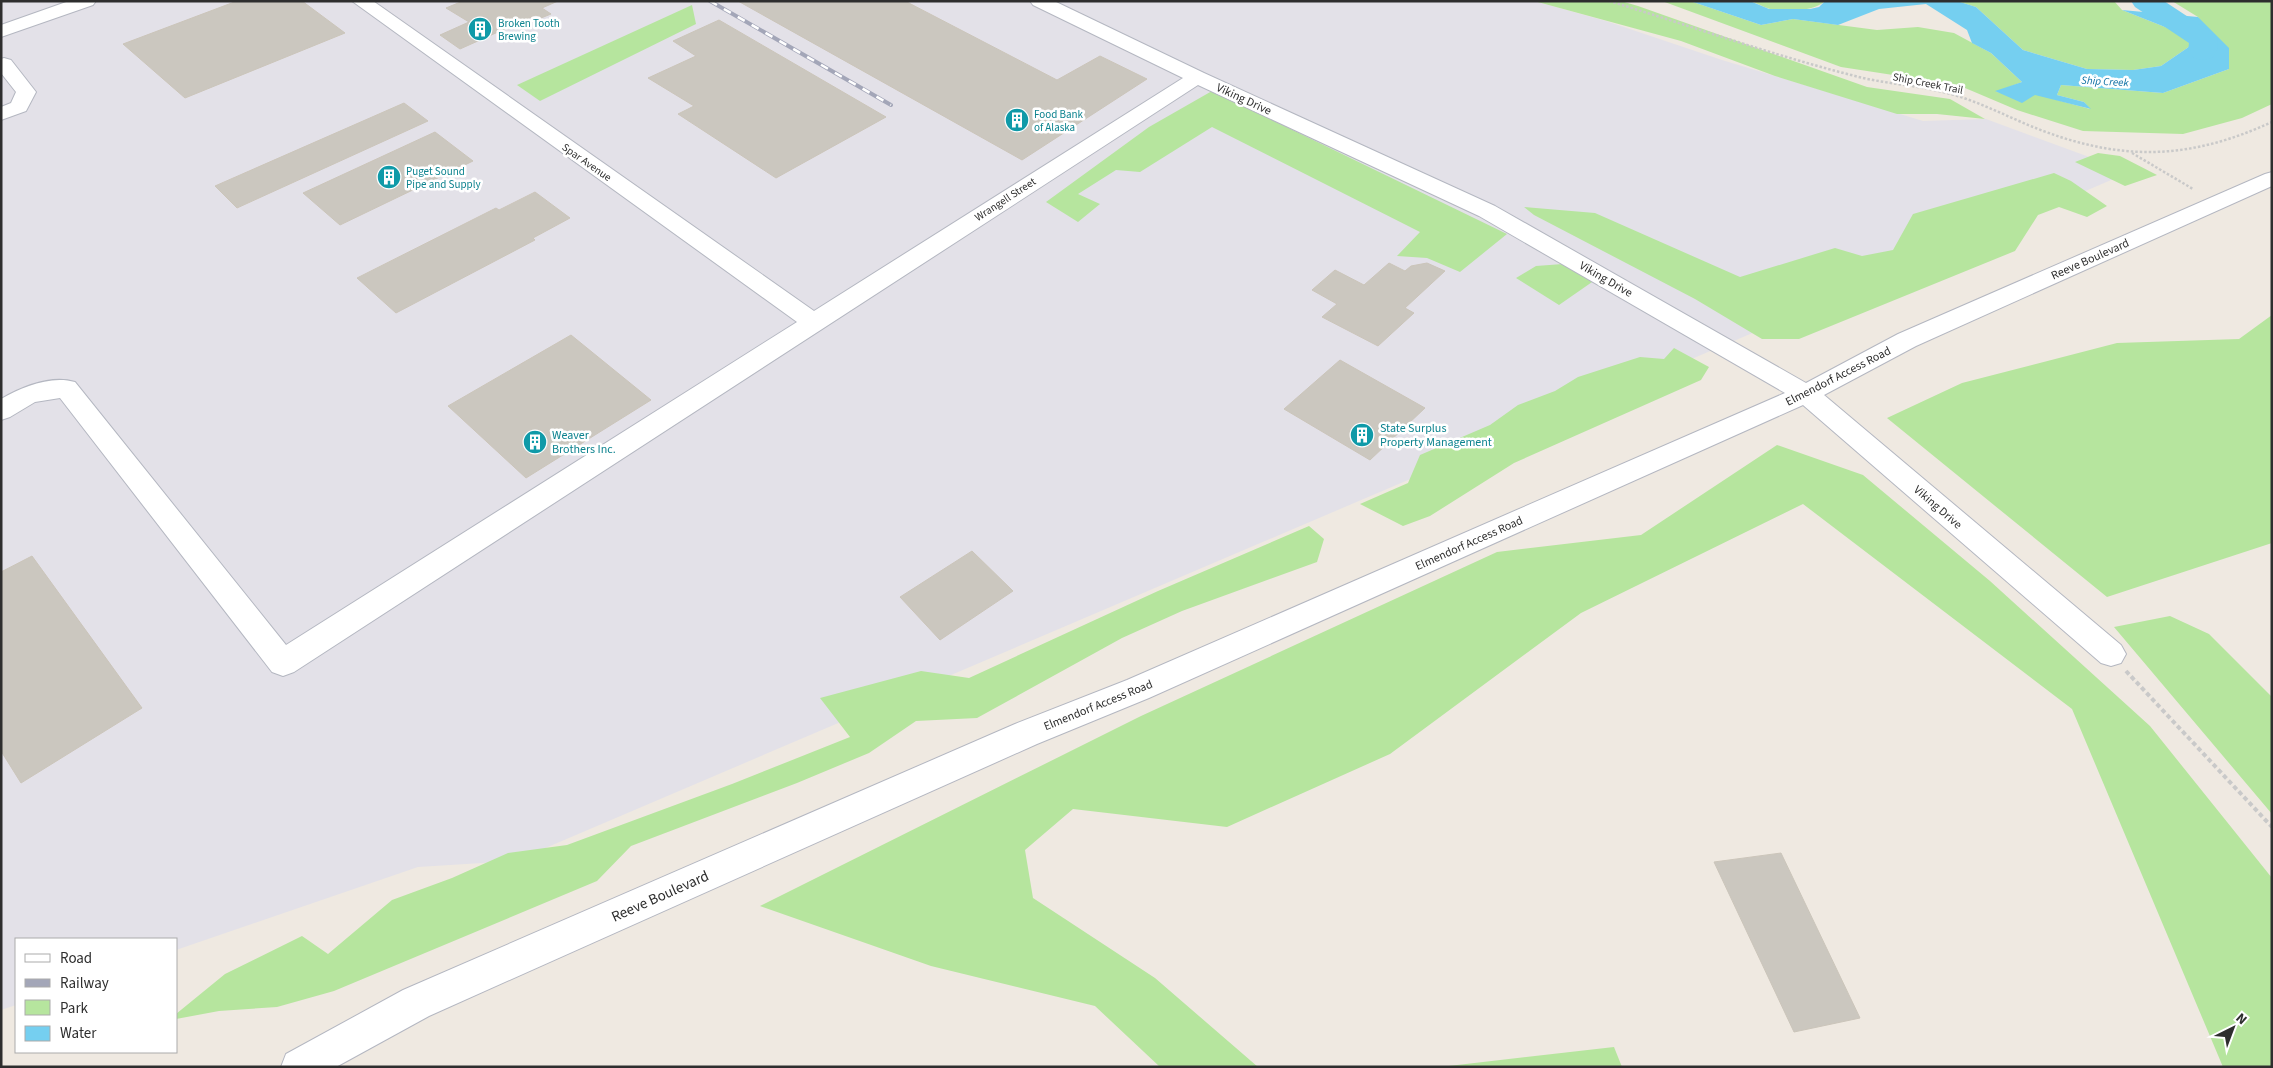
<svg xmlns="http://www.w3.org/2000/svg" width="2273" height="1068" font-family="'Source Sans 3',sans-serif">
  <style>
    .industrial { fill: #e3e1e8 }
    .green { fill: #b6e59e }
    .water { fill: #75cff0 }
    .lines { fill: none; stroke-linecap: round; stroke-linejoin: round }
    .river { fill: #75cff0; fill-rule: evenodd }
    .building { fill: #cbc7bf; stroke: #cbc5ba }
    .minor-casing { stroke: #b4b7c1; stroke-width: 2 }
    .path-far1 { stroke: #c9c9c9; stroke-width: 2.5; stroke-dasharray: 2.5 2; stroke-linecap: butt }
    .path { stroke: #c9c9c9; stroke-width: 4; stroke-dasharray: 4.5 3; stroke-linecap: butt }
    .minor { fill: #fff; fill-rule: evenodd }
    .rail-casing { stroke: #a3a6b8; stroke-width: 4 }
    .rail { stroke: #fff; stroke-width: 2.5; stroke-dasharray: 8; stroke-linecap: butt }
    .labels { text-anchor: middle; stroke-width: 5; stroke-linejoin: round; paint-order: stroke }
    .far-culture-label { font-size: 11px; fill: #0d838f; stroke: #fff; text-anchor: start }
    .far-water-label { font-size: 11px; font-style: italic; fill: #0d6fa3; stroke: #fff }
    .far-street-label { font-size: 11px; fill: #2e2e2e; stroke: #fff }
    .street-label { font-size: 12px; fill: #2e2e2e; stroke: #fff }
    .culture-label { font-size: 12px; fill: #0d838f; stroke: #fff; text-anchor: start }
    .near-street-label { font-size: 15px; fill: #2e2e2e; stroke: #fff }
  </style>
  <rect width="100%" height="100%" fill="#efe9e1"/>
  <path class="industrial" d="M1 1H1534L1606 21 1722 60 1923 121 1986 119 2130 172 515 861 418 867 176 950V939H16V1005L1 1010Z"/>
  <path class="green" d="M1534 1H1621L1638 6 1867 87 1950 99 1985 119 1937 114H1897L1775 76 1681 41Z
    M1662 1H1690L1761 25 1793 19 1877 30 1918 27 1954 33 1991 53 2022 82 1996 92 2035 94 2090 109 2084 102 2057 95 2061 85 2163 93 2229 69 2198 17 2172 1H2272V104L2242 118 2183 134 2083 131 2017 110 1958 85 1841 67Z
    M1750 1H1825C1814 12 1784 12 1770 9 1763 7 1757 3 1750 1Z
    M1957 1H2114L2122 10 2170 29 2193 44 2161 66 2133 70 2087 69 2023 50 1976 7Z
    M692 5 696 24 540 101 517 85Z
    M1212 91 1507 234 1460 272 1427 258 1397 256 1420 232 1212 127 1140 172 1116 170 1078 194 1100 204 1078 222 1046 202 1149 127Z
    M2098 153 2120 156 2157 175 2125 186 2075 162Z
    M2054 173 2071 181 2107 206 2087 217 2059 207 2038 215 2015 251 1799 339H1762L1695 299 1534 215 1524 207 1595 213 1740 277 1835 248 1862 256 1893 250 1913 214Z
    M1563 264 1595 280 1559 305 1516 278 1536 266Z
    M2272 315V543L2107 597 1887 418 1962 383 2117 343 2239 339Z
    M1674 348 1709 367 1701 380 1514 463 1430 516 1403 526 1360 504 1408 483 1420 455 1490 425 1518 405 1555 391 1578 377 1640 357 1664 359Z
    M1777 445 1863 475 1990 581 2150 726 2272 878V1067H2223L2072 709 1803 504 1581 613 1390 754 1227 827 1073 809 1025 850 1033 898 1155 978 1258 1067H1160L1095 1006 931 966 760 906 1141 716 1497 552 1641 535Z
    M1309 526 1324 539 1317 562 1182 611 1122 638 977 718 916 721 869 753 797 783 631 846 597 881 334 991 277 1007 219 1011 176 1019V1014L225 974 302 936 328 954 392 900 452 878 508 853 567 845 732 784 850 737 820 698 921 671 969 678 1158 591Z
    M2170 616 2209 634 2272 697V814L2114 627Z
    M1614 1047 1622 1067H1440Z"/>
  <path class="water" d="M1690 1H1750L1769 9H1810L1819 7 1825 1H1957L1976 7 2023 50 2087 69 2133 70 2161 66 2193 44 2170 29 2122 10 2198 17 2229 48V69L2163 93 2061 85 2057 95 2084 102 2091 109 2035 95 2022 103 1995 91 2022 82 1991 53 1972 43 1967 30 1926 4 1879 9 1838 25 1793 19 1761 25Z"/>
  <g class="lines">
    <path class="river" d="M2131 1H2164L2214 34C2220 42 2219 49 2213 57L2203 60 2193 57 2188 51 2189 43 2135 7Z"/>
  </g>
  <path class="building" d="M237 1H302L345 33 185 98 123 44Z
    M463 1H558L542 8 551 14 541 18 536 15 460 49 440 35 469 22 446 8Z
    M738 1H905L1057 80 1100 56 1147 79 1022 160Z
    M719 20 886 117 776 178 678 114 694 106 648 78 696 56 673 41Z
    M404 103 428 121 237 208 215 186Z
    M435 132 473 161 340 225 303 193Z
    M535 192 570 218 533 238 535 240 396 313 357 278 496 208 499 210Z
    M1389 263 1405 271 1411 266 1427 263 1445 271 1405 308 1414 313 1378 346 1322 317 1337 304 1312 290 1335 270 1364 285Z
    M571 335 651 400 526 478 448 406Z
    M1340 360 1425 408 1370 460 1284 409Z
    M972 551 1013 591 940 640 900 597Z
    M32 556 142 708 21 783 1 751V572Z
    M1781 853 1860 1018 1794 1032 1714 862Z"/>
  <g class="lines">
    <g class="minor-casing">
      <path id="minor" d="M69 1H96L93 5 1 37V25Z
        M352 1H373L814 311 1183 78 1033 5 1030 1H1054L1204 73 1495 206 1806 383 1898 334 2265 174 2272 172V186L1916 346 1824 395 2121 645 2126 654 2121 663 2111 666 2101 663 1803 405 1149 698 1037 744 429 1016 336 1067H281L286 1054 403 990 1015 724 1127 680 1785 393 1479 216 1198 85 294 672 283 676 272 672 60 398 35 402 10 417 1 420V399C22 387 51 375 75 382L286 645 797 322Z
        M4 58 11 60 36 92 26 111 1 120V107L11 103 16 92 1 73V59Z"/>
    </g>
    <path class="path-far1" d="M1609 1C1691 26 1772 55 1855 76 1885 84 1917 85 1947 93 1982 102 2013 120 2046 132 2128 162 2193 158 2272 122
      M2132 153 2193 189"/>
    <path class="path" d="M2126 671 2272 827"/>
    <use href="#minor" class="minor"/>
    <g class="rail-casing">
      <path id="rail" d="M710 1 891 105"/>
    </g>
    <use href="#rail" class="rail"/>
  </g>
  <defs>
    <g id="building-disc" transform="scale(1.25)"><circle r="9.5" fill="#0f9aa8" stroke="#fff"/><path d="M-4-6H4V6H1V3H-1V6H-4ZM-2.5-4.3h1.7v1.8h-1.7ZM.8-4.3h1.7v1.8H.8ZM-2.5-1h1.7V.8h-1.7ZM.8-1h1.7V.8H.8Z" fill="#fff"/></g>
  </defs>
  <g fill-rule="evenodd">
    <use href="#building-disc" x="480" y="29"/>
    <use href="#building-disc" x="1017" y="120"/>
    <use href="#building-disc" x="389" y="177"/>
    <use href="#building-disc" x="1362" y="435"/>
    <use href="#building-disc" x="535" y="442"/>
  </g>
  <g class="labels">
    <g class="far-culture-label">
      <text x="498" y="27">Broken Tooth<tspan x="498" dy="13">Brewing</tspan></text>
      <text x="1034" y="118">Food Bank<tspan x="1034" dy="13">of Alaska</tspan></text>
      <text x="406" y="175">Puget Sound<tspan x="406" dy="13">Pipe and Supply</tspan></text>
    </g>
    <g class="far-water-label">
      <text transform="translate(2105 81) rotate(3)" y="4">Ship Creek</text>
    </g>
    <g class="far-street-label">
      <text transform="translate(1928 83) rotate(11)" y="4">Ship Creek Trail</text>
      <text transform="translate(587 162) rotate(35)" y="4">Spar Avenue</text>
      <text transform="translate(1005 199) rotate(-33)" y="4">Wrangell Street</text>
    </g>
    <g class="street-label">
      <text transform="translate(1244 99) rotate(25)" y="4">Viking Drive</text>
      <text transform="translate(2090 259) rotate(-24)" y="4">Reeve Boulevard</text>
      <text transform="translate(1606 279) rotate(30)" y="4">Viking Drive</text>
      <text transform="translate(1838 376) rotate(-27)" y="4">Elmendorf Access Road</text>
      <text transform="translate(1938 507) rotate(41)" y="4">Viking Drive</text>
      <text transform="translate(1469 543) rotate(-24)" y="4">Elmendorf Access Road</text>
      <text transform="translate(1098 705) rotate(-22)" y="4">Elmendorf Access Road</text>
    </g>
    <g class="culture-label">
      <text x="1380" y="432">State Surplus<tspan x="1380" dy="14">Property Management</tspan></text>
      <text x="552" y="439">Weaver<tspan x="552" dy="14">Brothers Inc.</tspan></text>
    </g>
    <g class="near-street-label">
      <text transform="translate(660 896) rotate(-24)" y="5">Reeve Boulevard</text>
    </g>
  </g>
  <rect width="2273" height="1068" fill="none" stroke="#2e2e2e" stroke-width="5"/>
  <rect x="15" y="938" width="162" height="115" fill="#ffffff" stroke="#ababab"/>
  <rect x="25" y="954" width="25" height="8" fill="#ffffff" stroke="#ababab"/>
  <text x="60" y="963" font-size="15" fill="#2e2e2e">Road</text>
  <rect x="25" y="979" width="25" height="8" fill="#a3a6b8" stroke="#ababab"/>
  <text x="60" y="988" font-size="15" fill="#2e2e2e">Railway</text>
  <rect x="25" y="1000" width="25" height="15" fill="#b6e59e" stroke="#ababab"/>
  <text x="60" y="1013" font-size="15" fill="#2e2e2e">Park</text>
  <rect x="25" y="1026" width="25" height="15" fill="#75cff0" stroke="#ababab"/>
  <text x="60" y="1038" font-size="15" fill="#2e2e2e">Water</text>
  <g transform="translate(2233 1028) rotate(42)" stroke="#ffffff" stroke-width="4" paint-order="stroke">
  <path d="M0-4L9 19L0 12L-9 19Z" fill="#2e2e2e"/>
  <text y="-8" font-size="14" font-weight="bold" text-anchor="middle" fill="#2e2e2e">N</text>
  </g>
</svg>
